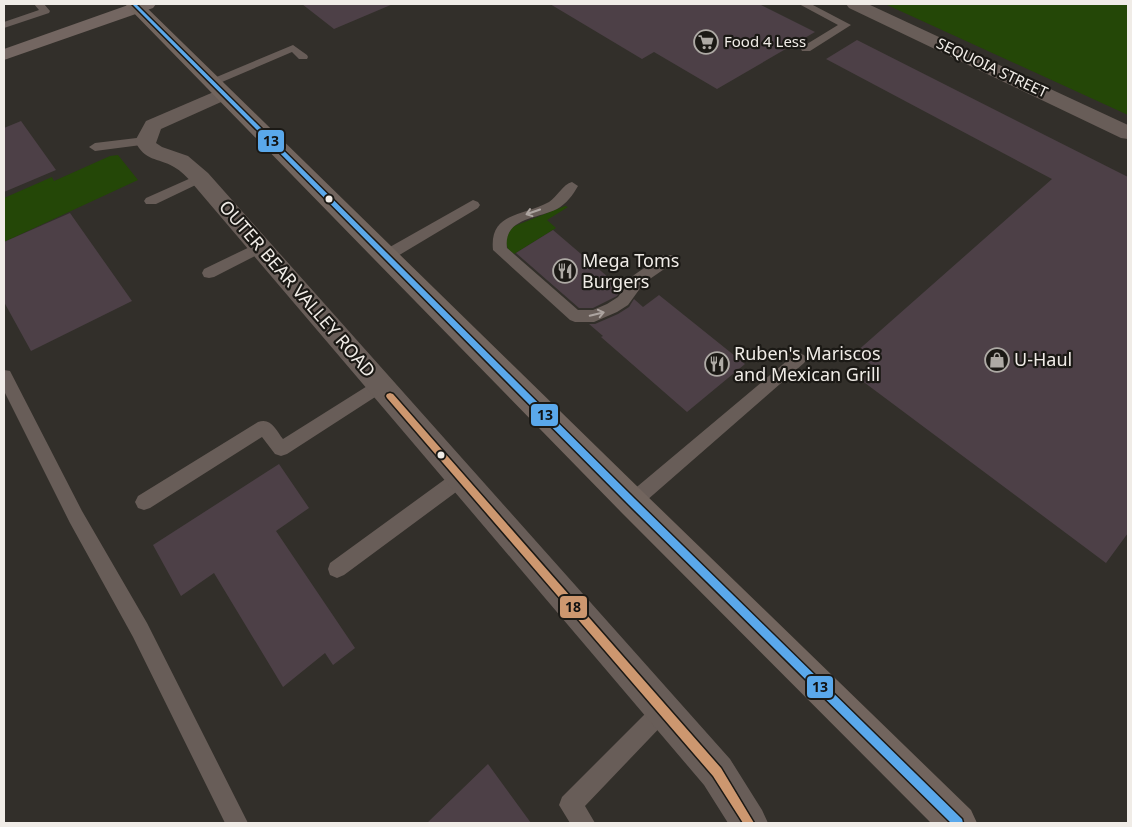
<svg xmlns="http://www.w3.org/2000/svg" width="1132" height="827" font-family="'Noto Sans',sans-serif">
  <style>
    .green { fill: #244707 }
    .building { fill: #4d4047 }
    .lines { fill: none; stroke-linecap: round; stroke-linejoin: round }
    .lane { fill: #685d58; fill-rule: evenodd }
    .street { fill: #685d58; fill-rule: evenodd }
    .secondary { fill: #736661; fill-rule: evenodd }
    .primary { fill: #72655e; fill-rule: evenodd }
    .bus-1-casing { stroke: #1b1915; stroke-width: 3 }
    .bus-2-casing { stroke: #1b1915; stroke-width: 3 }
    .bus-1 { fill: #5aa8eb; fill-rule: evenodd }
    .bus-2 { fill: #cd976f; fill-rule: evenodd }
    .oneway { stroke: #aca4a0 }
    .bus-dot { fill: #f0ece7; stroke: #1b1915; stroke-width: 2 }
    .labels { text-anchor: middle; stroke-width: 4.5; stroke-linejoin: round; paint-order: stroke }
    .far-poi-label { font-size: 15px; fill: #f0ece7; stroke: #1b1915; text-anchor: start }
    .far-street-label { font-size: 15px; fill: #f0ece7; stroke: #1b1915 }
    .poi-label { font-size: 18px; fill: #f0ece7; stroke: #1b1915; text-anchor: start }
    .street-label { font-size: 18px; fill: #f0ece7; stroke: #1b1915 }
    .line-badge { stroke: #1b1915; stroke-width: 2 }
    .pale-badge-label { font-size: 14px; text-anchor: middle; font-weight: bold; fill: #111 }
  </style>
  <rect width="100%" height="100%" fill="#322f2a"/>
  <path class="green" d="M885 4H1128V115Z
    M118 155 138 180 4 242V198L52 177 54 181 110 156Z
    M565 206 568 207 547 220 556 228 514 254 508 249 505 240 512 227Z"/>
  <path class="building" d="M302 4H393L334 29Z
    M550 4H759L815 32 717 89 654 52 642 59Z
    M857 40 1128 177V533L1106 563 861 380 875 367 855 353 1052 179 826 59Z
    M21 121 56 170 4 192V128Z
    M70 213 132 301 31 351 4 302V242Z
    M553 230 622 289 617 296 593 308H579L516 253Z
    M659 295 745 364 687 412 601 337 603 336 589 324H595L618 314 629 307 634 299 643 307Z
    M279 464 309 508 276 531 355 648 333 665 325 653 283 687 214 573 181 596 153 545Z
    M488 764 531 823H427Z"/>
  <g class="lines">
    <path class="lane" d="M34 4H44L50 11 49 13 4 28V22L39 10Z
      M799 4H811L851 25 810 51H802L801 49 802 47 838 25Z
      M293 45 307 55 308 57 307 59H299L292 52 215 85 211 86 205 83 207 81Z
      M145 137 149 138 151 141 149 144 95 151 89 147 95 143Z
      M200 174 204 175 206 178 204 181 156 204H146L144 201 146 198Z
      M572 182 578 186C573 195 566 204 557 209 537 219 503 218 507 248L578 310H593L607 304 618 297 634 275 663 255H673L675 259 673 263 644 283 628 305 617 312 594 322H575L570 320 493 250C489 212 524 216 549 202 557 197 563 184 572 182Z
      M473 200 478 202 480 205 478 208 391 260H381L379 256 381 252Z
      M260 242 265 243 267 247 265 251 214 277 209 278 204 277 202 273 204 269Z
      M799 353 804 355 807 359 804 363 638 508 632 510 626 508 623 502 626 496 794 355Z
      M4 370 10 371 82 511 147 623 248 823H225L133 637 70 523 4 391Z
      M380 378 386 380 388 385 386 390 287 454 281 456 275 454 262 437 150 508 144 510 138 508 135 502 138 496 258 422C271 417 276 430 283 439Z
      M461 470 467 472 470 478 467 484 344 575 337 578 330 575 328 569 330 563 455 472Z
      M663 700 670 703 673 710 670 717 585 806 595 823H570L559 805 562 797 656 703Z"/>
    <path class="street" d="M846 4H868L1128 125V139L1121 138 849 8Z
      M223 88 230 90 233 94 230 98 161 129 156 143 162 147 188 156 208 173 730 759 762 810 768 823H728L704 785 192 183C187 177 181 171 174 167 157 157 145 162 135 141L146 121Z"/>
    <path class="secondary" d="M131 4H156L153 8 4 60V49Z"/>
    <path class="primary" d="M125 4H143L643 492 971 810 977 823H931L621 512Z"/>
    <g class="bus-1-casing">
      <path id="bus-1" d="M132 4H136L635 499 962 819 963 823H951L629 505Z"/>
    </g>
    <g class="bus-2-casing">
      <path id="bus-2" d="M390 393 393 394 721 768 754 823H743L713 776 387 398 386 396 387 394Z"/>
    </g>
    <use href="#bus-1" class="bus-1"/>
    <use href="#bus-2" class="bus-2"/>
  </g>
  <defs><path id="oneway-shaft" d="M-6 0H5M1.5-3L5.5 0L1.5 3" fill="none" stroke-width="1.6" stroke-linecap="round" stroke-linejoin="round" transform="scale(1.25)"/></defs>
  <g class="oneway">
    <use href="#oneway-shaft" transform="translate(533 212) rotate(161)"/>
    <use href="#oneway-shaft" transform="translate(597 314) rotate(-14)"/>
  </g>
  <defs>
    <g id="supermarket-ring" transform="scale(1.25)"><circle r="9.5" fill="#1b1915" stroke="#aeaaa5" stroke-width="1.5"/><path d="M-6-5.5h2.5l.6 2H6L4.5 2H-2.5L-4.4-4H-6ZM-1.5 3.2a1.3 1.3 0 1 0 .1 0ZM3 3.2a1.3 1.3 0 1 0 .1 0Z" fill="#aeaaa5"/></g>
    <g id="restaurant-ring" transform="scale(1.25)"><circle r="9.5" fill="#1b1915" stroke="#aeaaa5" stroke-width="1.5"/><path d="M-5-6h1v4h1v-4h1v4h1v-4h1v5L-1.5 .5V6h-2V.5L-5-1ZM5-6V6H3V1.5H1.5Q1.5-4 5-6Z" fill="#aeaaa5"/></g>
    <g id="shop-ring" transform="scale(1.25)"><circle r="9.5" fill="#1b1915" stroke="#aeaaa5" stroke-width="1.5"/><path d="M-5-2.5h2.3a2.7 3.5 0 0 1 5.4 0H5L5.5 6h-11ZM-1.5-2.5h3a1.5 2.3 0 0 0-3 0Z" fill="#aeaaa5"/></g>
  </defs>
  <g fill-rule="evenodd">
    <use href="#supermarket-ring" x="706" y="42"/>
    <use href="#restaurant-ring" x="565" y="271"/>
    <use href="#shop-ring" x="997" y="360"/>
    <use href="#restaurant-ring" x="717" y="364"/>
  </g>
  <g class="bus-dot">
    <circle cx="329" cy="199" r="4.5"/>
    <circle cx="441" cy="455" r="4.5"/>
  </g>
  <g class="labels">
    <g class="far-poi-label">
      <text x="724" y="47">Food 4 Less</text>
    </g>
    <g class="far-street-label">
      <text transform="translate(992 68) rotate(25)" y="5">SEQUOIA STREET</text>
    </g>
    <g class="poi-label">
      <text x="582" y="267">Mega Toms<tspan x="582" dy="21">Burgers</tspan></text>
      <text x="734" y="360">Ruben's Mariscos<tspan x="734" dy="21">and Mexican Grill</tspan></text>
      <text x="1014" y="366">U-Haul</text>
    </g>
    <g class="street-label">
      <text transform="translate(297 289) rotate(49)" y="6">OUTER BEAR VALLEY ROAD</text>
    </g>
  </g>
  <g class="line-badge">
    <rect x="257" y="129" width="28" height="24" rx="5" fill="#5aa8eb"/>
    <rect x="530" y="403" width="29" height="24" rx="5" fill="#5aa8eb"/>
    <rect x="559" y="595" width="29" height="24" rx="5" fill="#cd976f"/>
    <rect x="806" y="675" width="28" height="24" rx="5" fill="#5aa8eb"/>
  </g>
  <g class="pale-badge-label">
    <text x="271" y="146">13</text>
    <text x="545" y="420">13</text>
    <text x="573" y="612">18</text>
    <text x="820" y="692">13</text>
  </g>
  <rect width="1132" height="827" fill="none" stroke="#f0ece7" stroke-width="10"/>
</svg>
